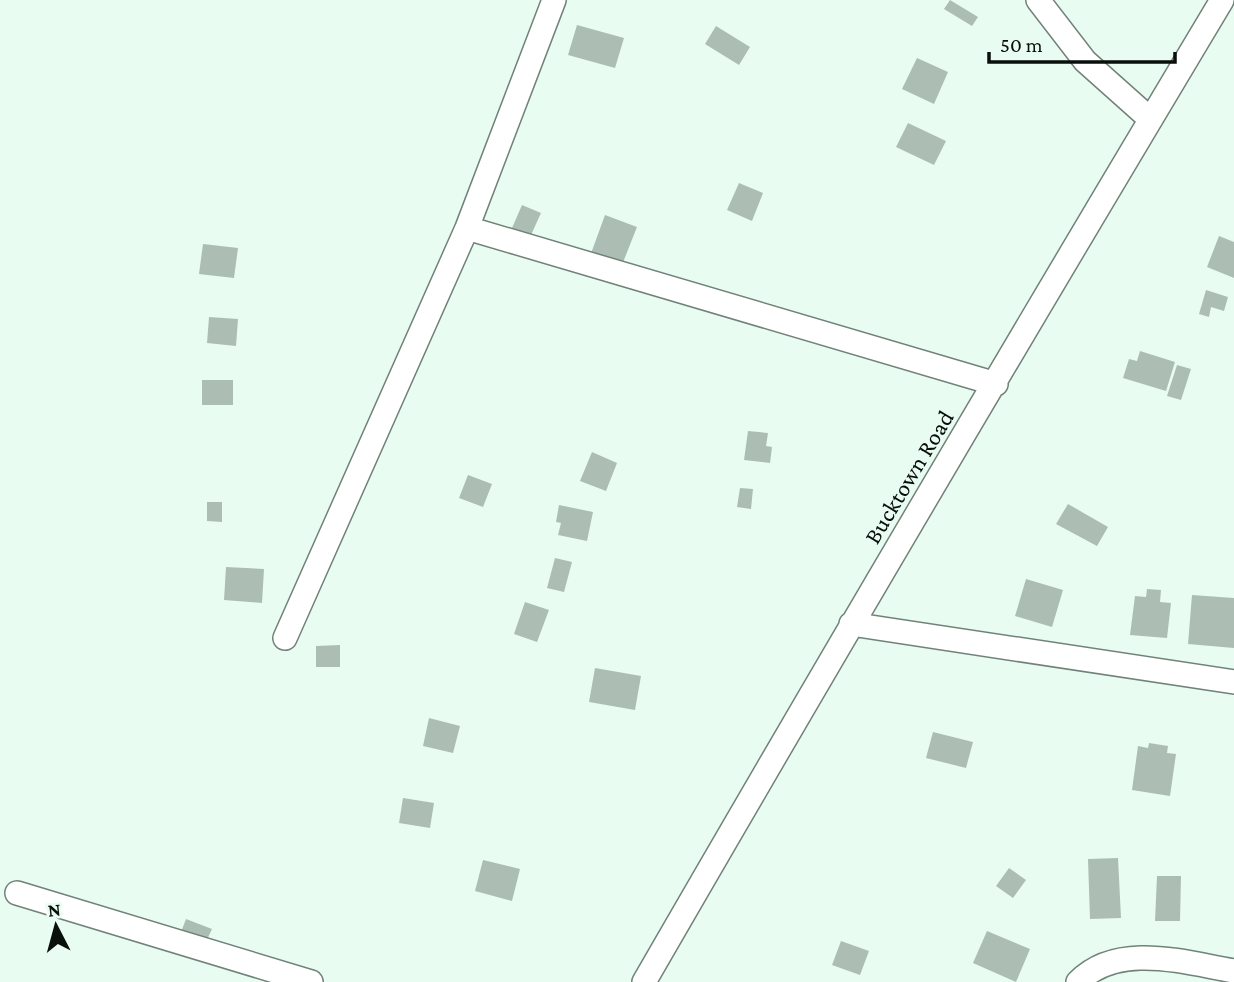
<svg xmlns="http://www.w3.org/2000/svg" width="1234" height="982" font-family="'Crimson Pro',serif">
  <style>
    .building { fill: #acbeb4 }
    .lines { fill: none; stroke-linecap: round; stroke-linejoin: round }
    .street-casing { stroke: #718279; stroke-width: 26 }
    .street { stroke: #fff; stroke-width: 23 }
    .labels { text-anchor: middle; stroke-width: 5; stroke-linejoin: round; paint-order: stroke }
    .street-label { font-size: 24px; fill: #090f0b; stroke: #e9fcf2 }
  </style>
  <rect width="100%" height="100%" fill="#e9fcf2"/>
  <path class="building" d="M950 0 978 17 972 26 944 9Z
    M577 25 624 38 615 68 568 55Z
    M716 26 750 47 739 65 705 44Z
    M917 58 948 72 934 104 902 89Z
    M908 123 946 141 934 165 896 147Z
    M739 183 763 193 752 221 727 210Z
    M522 205 541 213 531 235 512 228Z
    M605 215 637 227 620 270 589 259Z
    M1219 236 1234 242V278L1207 267Z
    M203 244 238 248 234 278 199 274Z
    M1206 290 1228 297 1224 311 1211 307 1209 317 1199 314Z
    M209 317 238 319 236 346 207 343Z
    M1140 351 1175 362 1166 391 1123 378 1129 359 1137 361Z
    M1177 365 1191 369 1181 400 1167 396Z
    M202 380H233V405H202Z
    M748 431 768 433 766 446 772 447 770 463 744 460Z
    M592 452 617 463 606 491 580 481Z
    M468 475 492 484 483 507 459 498Z
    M740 488 753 489 751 509 737 507Z
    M207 502H222V522L207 521Z
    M1068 504 1108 527 1097 546 1056 524Z
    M559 505 593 512 587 541 558 535 561 523 556 522Z
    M555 558 572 562 564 592 547 588Z
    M226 567 264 569 262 603 224 600Z
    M1026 579 1063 590 1052 627 1015 616Z
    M1147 589 1161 590 1160 602 1171 603 1167 638 1130 635 1135 596 1146 597Z
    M1192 595 1234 598V648L1188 644Z
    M525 602 549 610 537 642 514 634Z
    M340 645V667H316V646Z
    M595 668 641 676 635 710 589 702Z
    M429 718 460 726 453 753 423 746Z
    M933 732 973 742 966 768 926 758Z
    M1149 743 1168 746 1167 753 1176 754 1170 796 1132 790 1138 746 1148 748Z
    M403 798 434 803 430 828 399 823Z
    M1118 858 1121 918 1090 919 1088 859Z
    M483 860 520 869 512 901 475 891Z
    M1009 868 1026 880 1013 898 996 886Z
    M1157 876H1181L1180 921H1155Z
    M186 919 212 929 206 942 181 932Z
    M987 931 1030 949 1016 982 973 963Z
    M841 941 869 951 860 975 832 965Z"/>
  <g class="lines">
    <g class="street-casing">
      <path id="street" d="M1038 0 1085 61 1150 119
        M467 228 554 0
        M851 624 1234 682
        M285 638 467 228 996 384
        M17 893 311 982
        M644 982C834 653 1027 326 1222 0
        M1078 982C1118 941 1186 963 1234 971"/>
    </g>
    <use href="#street" class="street"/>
  </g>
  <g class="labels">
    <g class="street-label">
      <text transform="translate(909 477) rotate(-59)" y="8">Bucktown Road</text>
    </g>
  </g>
  <g transform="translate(56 926) rotate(354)" stroke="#e9fcf2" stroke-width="5" paint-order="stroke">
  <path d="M0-5L12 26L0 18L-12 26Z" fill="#090f0b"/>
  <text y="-10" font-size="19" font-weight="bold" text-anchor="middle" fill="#090f0b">N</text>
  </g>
  <path d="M989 52v10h186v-10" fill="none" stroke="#090f0b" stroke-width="3.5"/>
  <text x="1000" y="52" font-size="21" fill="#090f0b" stroke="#e9fcf2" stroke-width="5" paint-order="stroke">50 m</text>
</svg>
